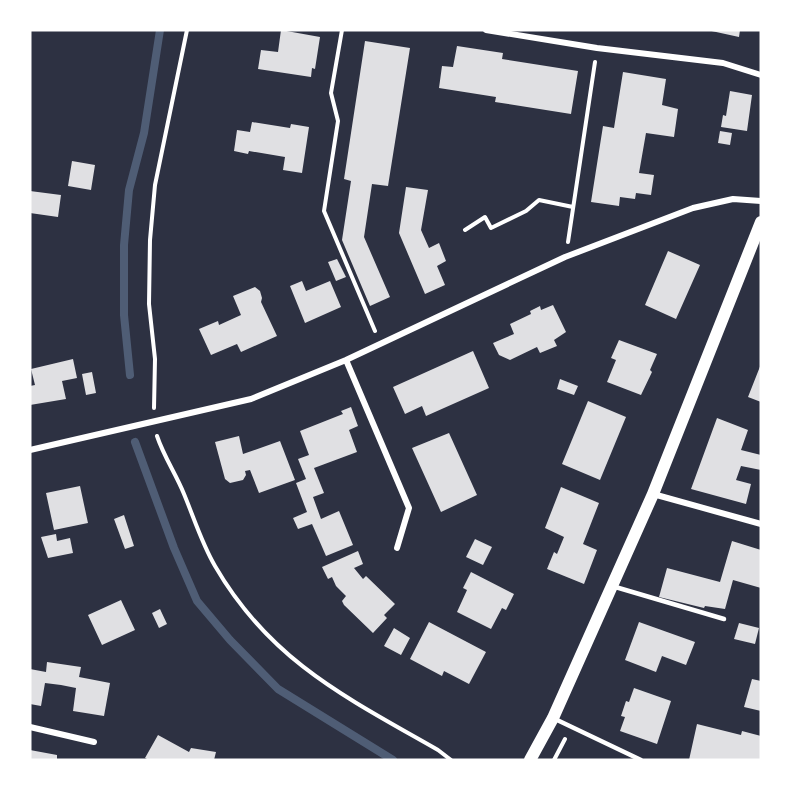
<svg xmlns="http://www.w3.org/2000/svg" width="791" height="790" font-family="Jost,sans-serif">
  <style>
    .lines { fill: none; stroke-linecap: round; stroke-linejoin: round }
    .stream { stroke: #4f5d75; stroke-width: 8 }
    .building { fill: #e0e0e3 }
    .path { stroke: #fff; stroke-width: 4 }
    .service { stroke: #fff; stroke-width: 4.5 }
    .minor { stroke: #fff; stroke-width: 6 }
    .secondary { stroke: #fff; stroke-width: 12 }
  </style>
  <rect width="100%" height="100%" fill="#2d3142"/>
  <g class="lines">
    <path class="stream" d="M130 375 124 315V245L129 190 144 133 160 30
      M135 442 174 548 197 601 230 640 278 689 393 760"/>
  </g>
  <path class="building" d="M281 30 320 37 315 69 312 68 311 77 258 69 261 50 278 52Z
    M707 30H740L739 37Z
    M365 41 410 48 388 186 372 184 364 237 390 297 370 306 342 240 351 181 344 179Z
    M457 46 503 53 502 59 578 71 571 114 495 102 496 97 439 88 442 66 453 67Z
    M623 72 666 79 662 105 678 109 674 137 646 133 639 173 654 175 651 195 636 193 635 199 620 197 619 206 591 202 603 126 614 128Z
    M730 91 752 95 747 131 721 127 723 115 726 116Z
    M252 122 290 128 291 124 309 127 302 173 283 170 285 157 249 151 248 154 234 151 237 130 250 132Z
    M720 131 732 133 730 145 718 143Z
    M72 161 95 165 91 190 68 186Z
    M406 187 428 190 421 230 429 248 439 243 446 261 437 266 445 285 425 294 399 233Z
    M30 191 61 195 58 217 30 213Z
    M668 251 700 265 676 319 645 305Z
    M337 259 346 277 336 281 328 262Z
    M302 281 306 291 330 281 341 307 305 323 290 286Z
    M255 287 260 291 262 298 261 302 277 336 241 352 237 344 211 355 199 329 218 321 219 325 241 315 233 296Z
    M553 305 566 332 554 340 557 346 540 353 537 347 510 360 499 355 493 343 514 334 510 324 531 314 530 311 540 306 541 310Z
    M619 340 657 354 650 370 652 372 641 395 607 382 616 360 611 358Z
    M473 351 489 388 426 416 422 406 405 414 393 387Z
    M73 359 77 378 62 381 66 399 30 405V386L35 385 31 369Z
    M761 364V402L748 397Z
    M92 372 96 393 86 395 82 374Z
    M560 379 578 386 574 395 557 389Z
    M588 401 626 417 600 480 562 464Z
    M351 407 358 426 349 430 357 452 314 468 324 493 313 497 321 519 339 511 353 545 326 556 312 524 298 529 293 518 307 512 296 483 306 479 298 459 309 455 300 431 343 414 341 411Z
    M717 418 748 430 741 450 761 455V470L741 466 736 480 751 484 746 504 691 489Z
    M449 433 477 495 441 512 412 448Z
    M239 436 243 454 280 441 295 480 259 493 250 470 245 471 246 475 243 480 230 483 225 479 215 442Z
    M80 486 88 523 54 530 46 493Z
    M561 487 599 503 583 544 597 550 584 584 547 569 554 552 557 554 564 537 545 528Z
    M124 515 134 546 125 549 114 519Z
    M56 534 57 541 70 538 73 553 48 558 41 537Z
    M475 539 492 547 483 565 466 557Z
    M732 541 761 550V588L733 580 725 609 705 606 704 608 659 597 667 568 720 582Z
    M358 551 363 564 354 568 363 579 366 576 395 604 384 615 387 618 373 633 344 605 342 601 346 596 336 586 332 577 328 579 322 567Z
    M471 572 514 594 506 610 502 608 491 629 457 612 467 590 463 588Z
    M121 600 135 630 102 645 88 615Z
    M160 609 167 624 159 628 152 613Z
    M429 622 486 652 469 684 444 671 442 676 410 659Z
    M639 622 695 642 686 665 662 656 656 672 625 660Z
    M739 623 759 628 755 644 734 639Z
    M394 628 410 638 401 655 384 646Z
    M47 662 81 667 79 677 110 683 104 716 73 711 76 688 61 685 45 683 41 706 30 704V669L46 672Z
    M752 679 761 681V711L744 707Z
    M634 688 671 701 657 744 620 731 625 717 621 716 626 701 629 702Z
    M697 724 741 735 742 731 761 736V760H689Z
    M158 735 189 752 191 748 216 752 214 760H149L145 758Z
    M30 750 57 755V760H30Z"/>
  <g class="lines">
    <path class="path" d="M342 30 331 93 338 121 324 211 375 331
      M465 230 485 217 491 228 526 211 539 200 573 207
      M568 242 595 62
      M154 408 155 359 149 304 150 240 155 185 187 30
      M157 436C164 457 176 474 184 494 194 518 202 544 215 566 270 661 347 698 438 750L451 760
      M554 760 565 739"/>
    <path class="service" d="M612 586 724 619
      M555 719 641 760"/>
    <path class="minor" d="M486 30 597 48 723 63 761 75
      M346 360 409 508 397 548
      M30 450 251 399 346 360 565 257 693 208 733 199 761 201
      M653 494 761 524
      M30 727 94 742"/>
    <path class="secondary" d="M530 760 553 718 653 494 761 222"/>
  </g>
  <rect width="791" height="790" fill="none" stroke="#ffffff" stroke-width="63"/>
</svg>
